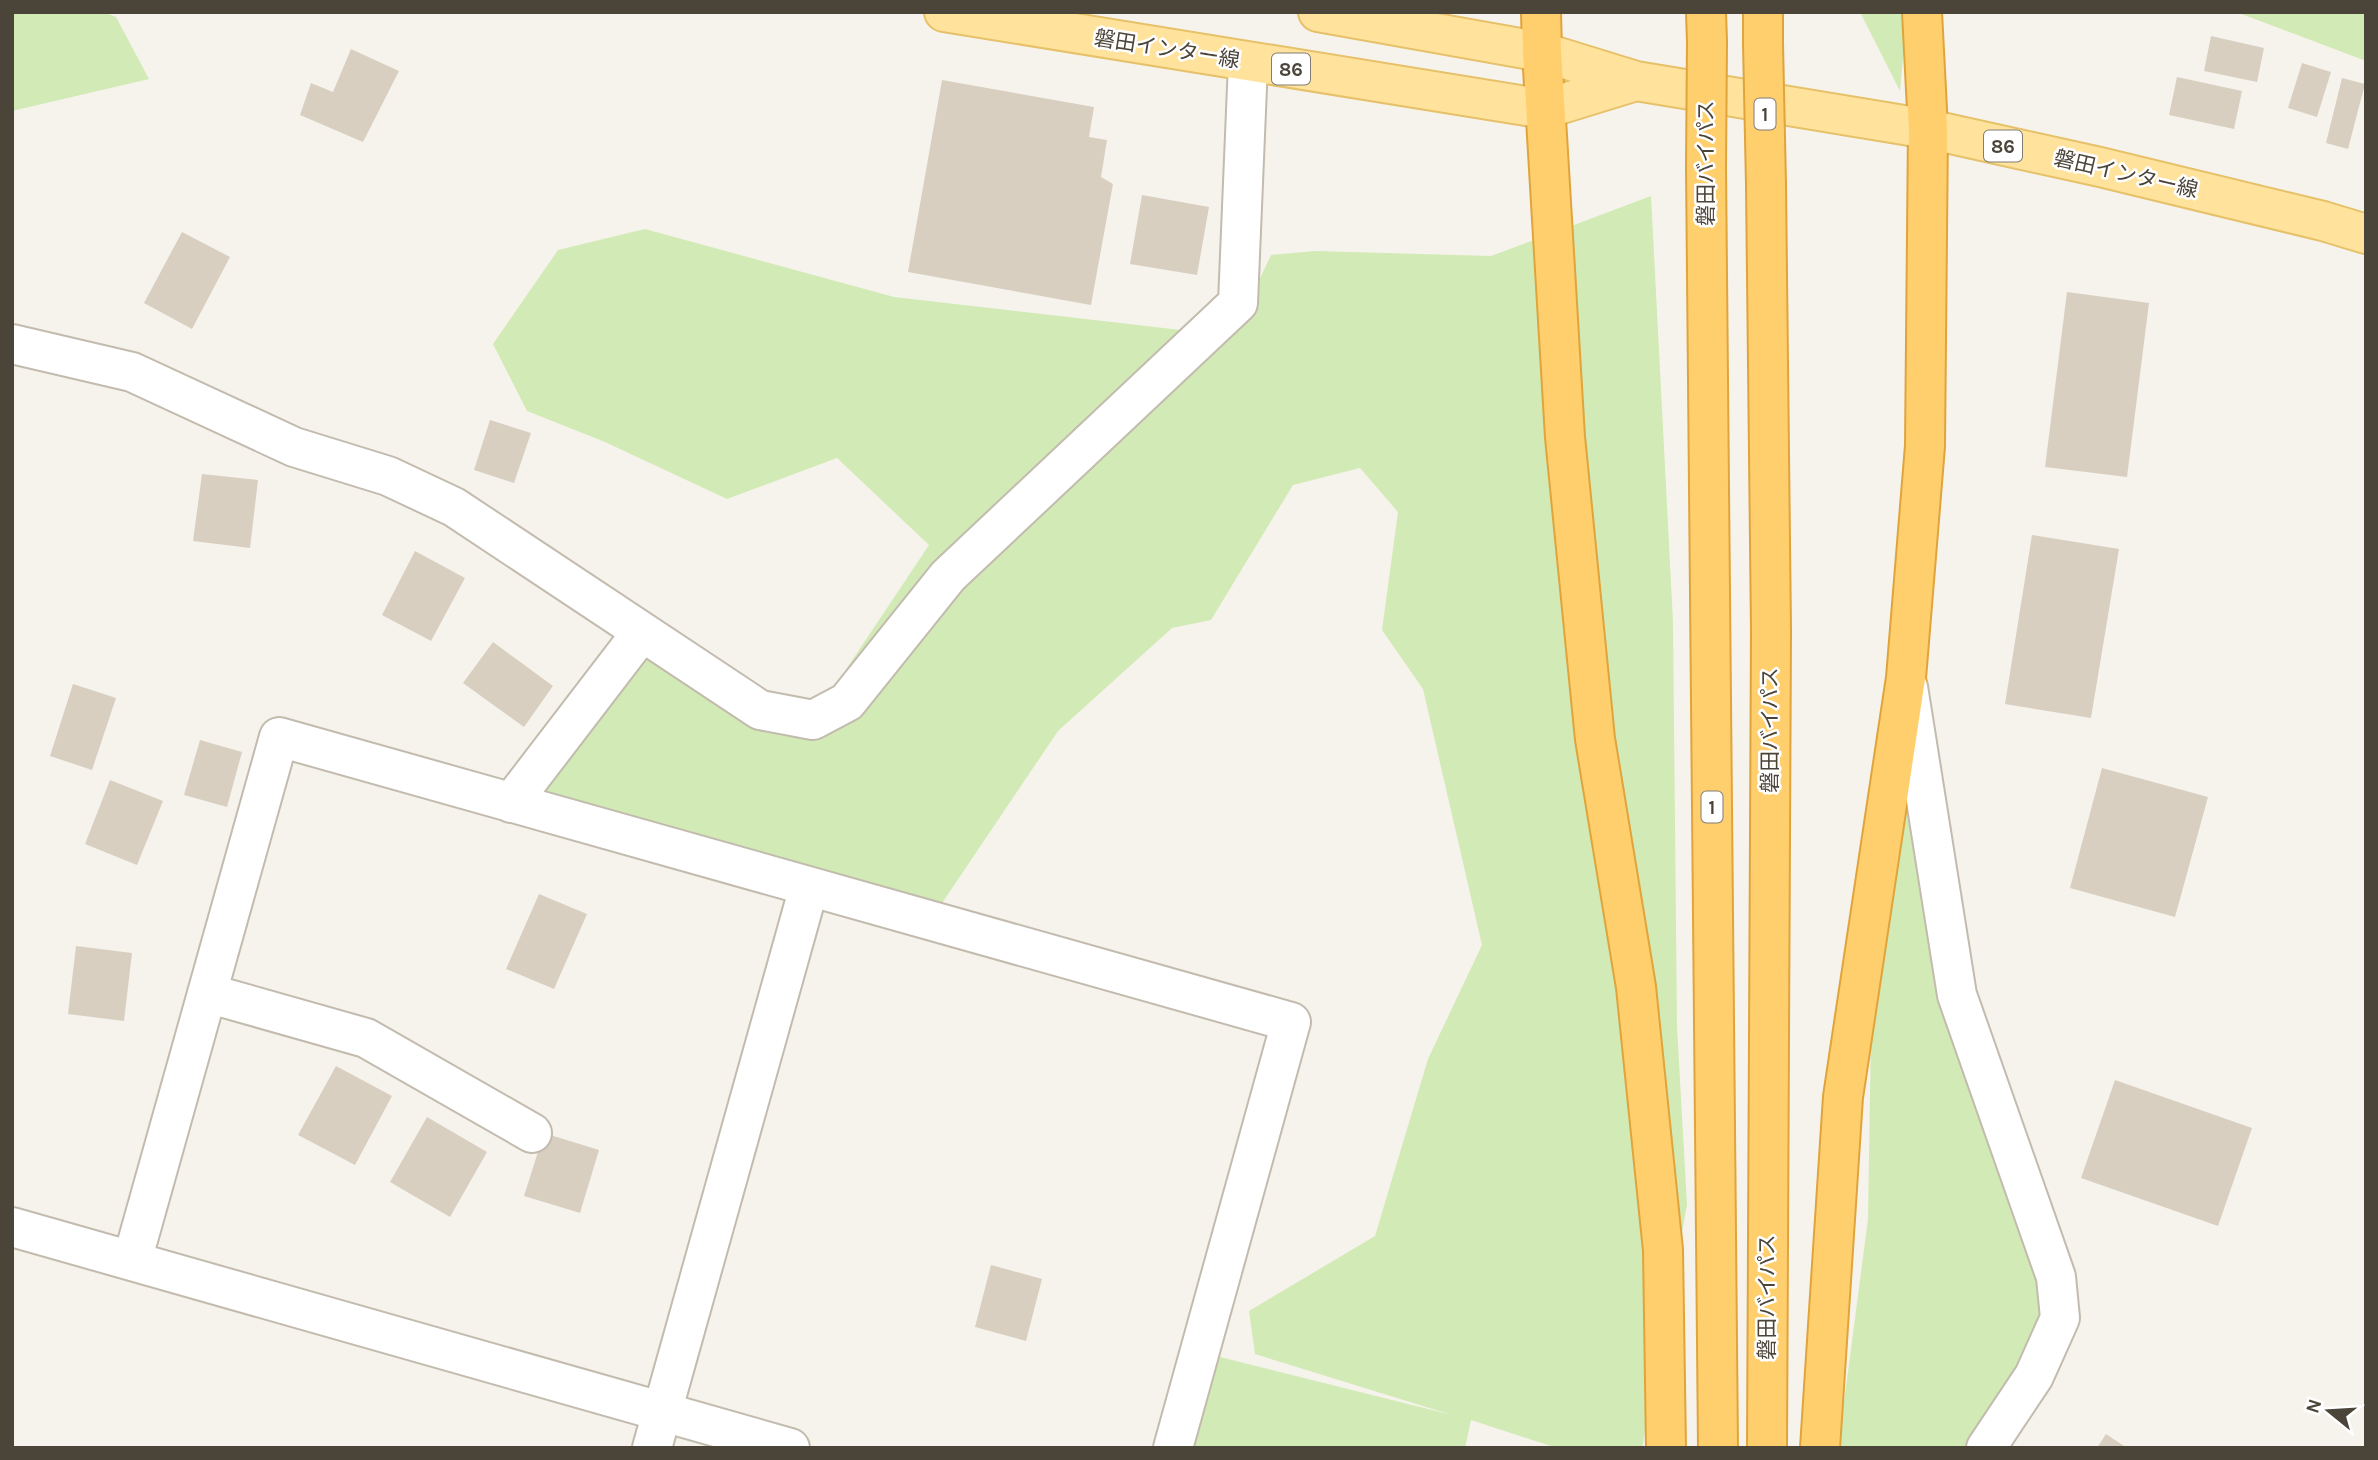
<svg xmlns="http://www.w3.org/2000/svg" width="2378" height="1460" font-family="Karla,'Noto Sans JP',sans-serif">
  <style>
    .green { fill: #d2eab5 }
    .building { fill: #d8cfc1 }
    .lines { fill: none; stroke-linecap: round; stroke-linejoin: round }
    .street-casing { stroke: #c2bbae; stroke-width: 42 }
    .primary-casing { stroke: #e6c16a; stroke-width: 42 }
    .highway-casing { stroke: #e0a43c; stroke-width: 42 }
    .street { stroke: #fff; stroke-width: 38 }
    .primary { stroke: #ffe39c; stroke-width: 38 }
    .highway { stroke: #ffcf6e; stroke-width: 38 }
    .highway-bridge-casing { stroke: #e0a43c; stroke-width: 42; stroke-linecap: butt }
    .highway-bridge { stroke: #ffcf6e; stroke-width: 38 }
    .labels { text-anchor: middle; stroke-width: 5; stroke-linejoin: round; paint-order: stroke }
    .shield { fill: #fff; stroke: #817c74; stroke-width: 2 }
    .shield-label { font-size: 19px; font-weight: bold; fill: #4b4439 }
    .street-label { font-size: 21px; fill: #4b4439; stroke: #fff }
  </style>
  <rect width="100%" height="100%" fill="#f6f3ec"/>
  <path class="green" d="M12 12H104L116 17 149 79 12 111Z
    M1860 12H1907L1900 91Z
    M2236 12H2366V61Z
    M1651 196 1673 622 1677 1027 1687 1205 1642 1448H1557L1471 1420 1465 1448H1185L1208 1354 1452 1415 1255 1354 1249 1311 1375 1236 1428 1059 1482 945 1423 689 1382 630 1398 512 1360 468 1293 485 1211 620 1172 628 1058 731 930 921 511 803 642 632 813 719 929 545 837 458 727 499 605 442 527 411 493 344 558 250 645 229 894 297 1233 336 1271 255 1315 251 1491 256Z
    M1908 805 2047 1251 2044 1353 1985 1448H1838L1868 1219 1871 1032Z"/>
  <path class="building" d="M2211 36 2264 48 2257 82 2204 71Z
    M351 49 399 71 363 142 300 115 311 83 333 92Z
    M2302 63 2331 72 2317 117 2288 108Z
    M2177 77 2242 91 2234 129 2169 115Z
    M2342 78 2365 84 2348 149 2326 143Z
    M942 80 1094 107 1089 137 1107 140 1101 177 1113 184 1091 305 908 272Z
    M1142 195 1209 207 1197 275 1130 264Z
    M182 232 230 257 192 329 144 303Z
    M2067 292 2149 303 2127 477 2045 467Z
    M490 420 531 433 514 483 474 470Z
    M202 474 258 480 250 548 193 541Z
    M2032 535 2119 549 2091 718 2005 704Z
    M415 551 465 578 431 641 382 615Z
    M493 642 553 686 524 727 463 683Z
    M73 684 116 698 92 770 50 756Z
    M200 740 242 752 227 807 184 795Z
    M2102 768 2208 797 2175 917 2070 888Z
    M110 780 163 801 137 865 85 844Z
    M539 894 587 914 554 989 506 969Z
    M76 946 132 953 124 1021 68 1014Z
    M336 1066 392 1096 355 1165 298 1135Z
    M2115 1080 2252 1128 2218 1226 2081 1178Z
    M427 1117 487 1152 450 1217 390 1182Z
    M544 1133 599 1150 580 1213 524 1196Z
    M991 1265 1042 1279 1026 1341 975 1327Z
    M2106 1434 2127 1448H2097Z"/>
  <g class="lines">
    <g class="street-casing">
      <path id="street" d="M12 344 132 372 294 447 388 476 454 507 760 710 813 720 847 702 948 576 1238 303 1248 63
        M1908 687 1957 995 2056 1277 2060 1318 2034 1376 1986 1448
        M511 803 642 632
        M207 993 366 1038 532 1133
        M12 1227 790 1448
        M132 1261 279 737 1291 1022 1173 1448
        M652 1448 809 887"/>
    </g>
    <g class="primary-casing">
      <path id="primary" d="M944 12 1545 109 1636 81
        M1318 12 1542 52 1636 81 1928 129 2100 167 2323 221 2366 234"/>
    </g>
    <g class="highway-casing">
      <path id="highway" d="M1541 12 1542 52 1565 437 1595 739 1636 987 1663 1250 1666 1448
        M1706 12 1707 42
        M1763 12V43
        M1706 167 1718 1448
        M1766 185 1771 631 1767 1448
        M1820 1448 1843 1097 1906 678 1925 446 1928 129 1922 12"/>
    </g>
    <use href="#street" class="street"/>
    <use href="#primary" class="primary"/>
    <use href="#highway" class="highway"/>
    <g class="highway-bridge-casing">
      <path id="highway-bridge" d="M1763 43 1766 185
        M1706 167 1707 42"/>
    </g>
    <use href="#highway-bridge" class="highway-bridge"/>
  </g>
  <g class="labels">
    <g class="shield">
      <rect x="1272" y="53.5" width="38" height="31" rx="5"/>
      <rect x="1754.5" y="98.5" width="21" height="31" rx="5"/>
      <rect x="1984" y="130.5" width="38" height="31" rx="5"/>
      <rect x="1701.5" y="791.5" width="21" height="31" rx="5"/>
    </g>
    <g class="shield-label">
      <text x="1291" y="76">86</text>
      <text x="1765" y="121">1</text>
      <text x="2003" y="153">86</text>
      <text x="1712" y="814">1</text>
    </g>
    <g class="street-label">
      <text transform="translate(1167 49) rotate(9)" y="7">磐田インター線</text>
      <text transform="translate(1706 163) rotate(-90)" y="7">磐田バイパス</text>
      <text transform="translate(2126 174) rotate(13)" y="7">磐田インター線</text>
      <text transform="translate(1770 730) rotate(-90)" y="7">磐田バイパス</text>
      <text transform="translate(1767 1297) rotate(-90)" y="7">磐田バイパス</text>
    </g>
  </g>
  <rect width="2378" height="1460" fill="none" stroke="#4b4439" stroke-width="28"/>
  <g transform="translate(2329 1411) rotate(288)" stroke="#ffffff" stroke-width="5" paint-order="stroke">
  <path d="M0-5L12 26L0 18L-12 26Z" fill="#4b4439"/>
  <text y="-10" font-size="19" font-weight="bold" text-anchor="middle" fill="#4b4439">N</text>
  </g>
</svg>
